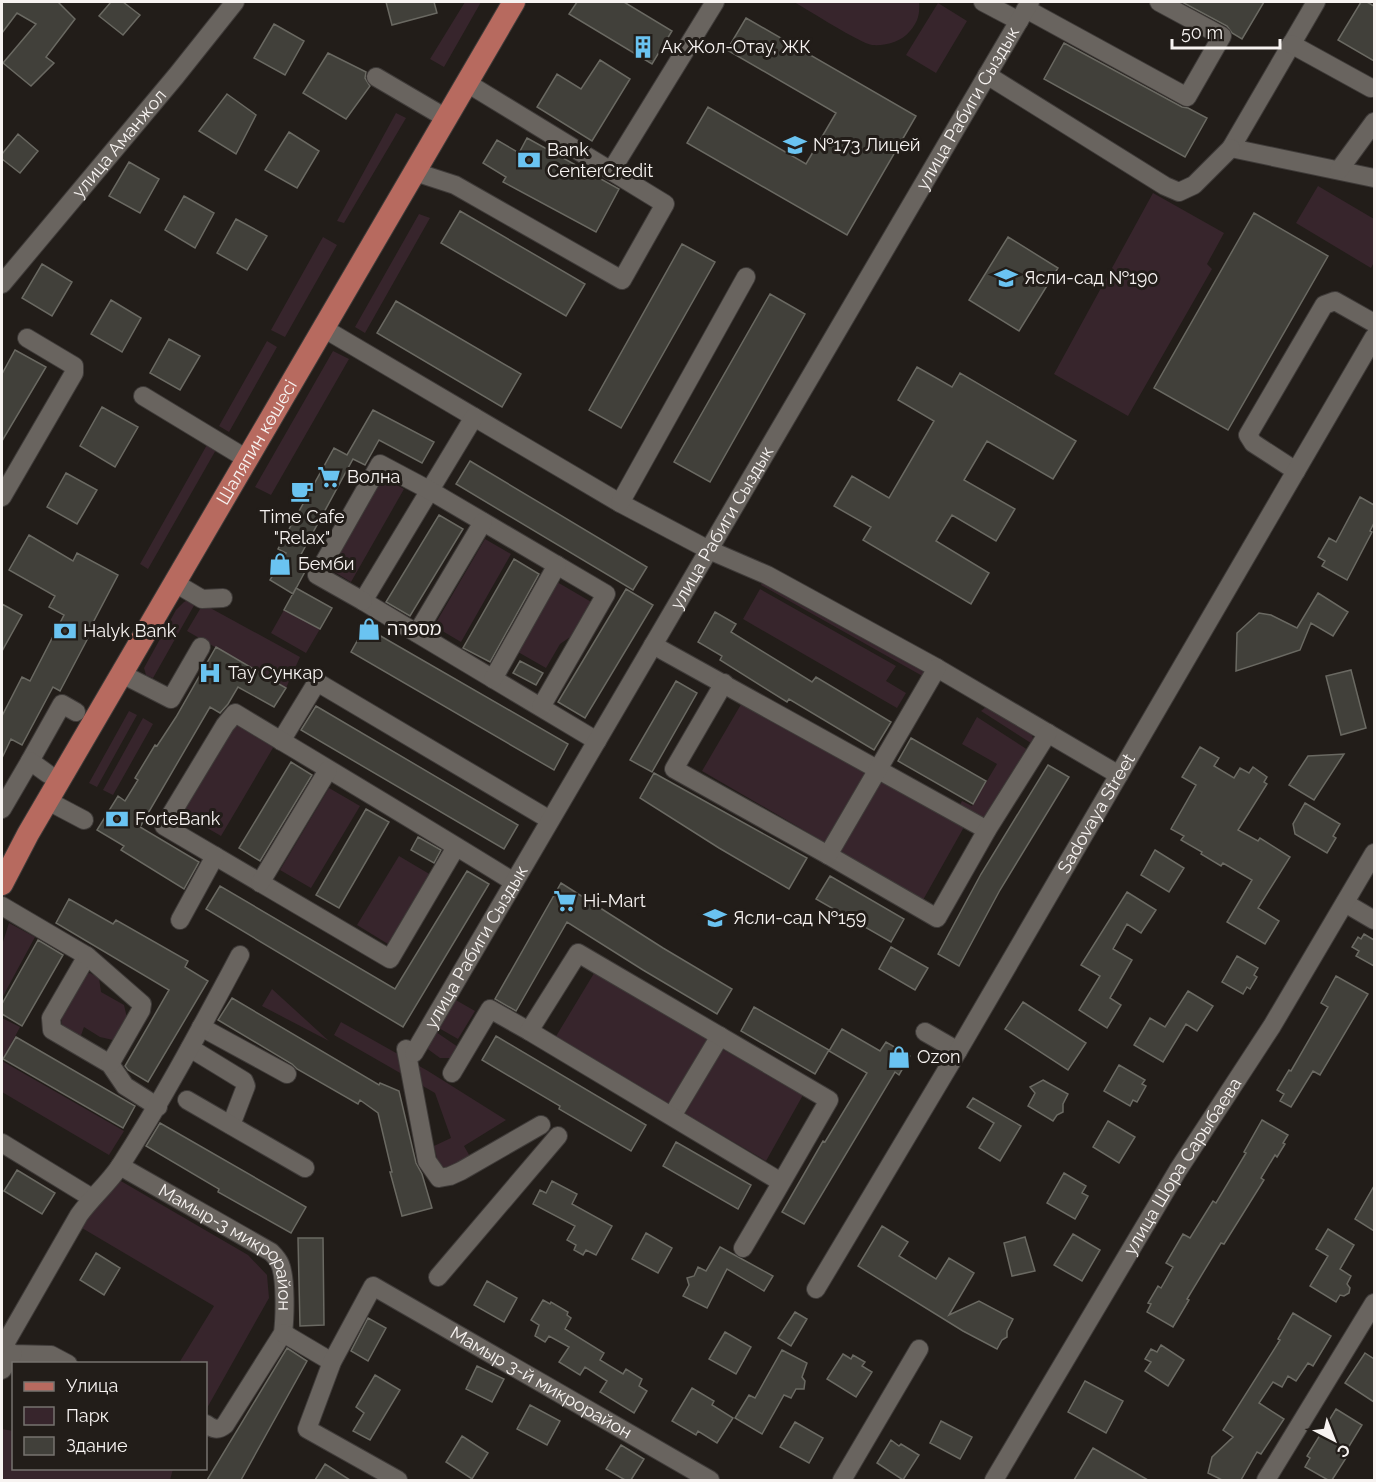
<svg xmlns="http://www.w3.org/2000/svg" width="1376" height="1482" font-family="Raleway,'Noto Sans Hebrew',sans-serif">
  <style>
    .green { fill: #37252c }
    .building { fill: #41403a; stroke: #6a6962; stroke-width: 1.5 }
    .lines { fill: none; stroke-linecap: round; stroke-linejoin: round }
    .minor-casing { stroke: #3f3b39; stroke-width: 20 }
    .major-casing { stroke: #3f3b39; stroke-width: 24 }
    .minor { stroke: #69645f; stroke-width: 18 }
    .major { stroke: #b76a5f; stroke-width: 22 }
    .labels { text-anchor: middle; stroke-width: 6; stroke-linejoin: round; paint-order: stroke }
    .poi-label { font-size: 18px; fill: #f7f3f1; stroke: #221d19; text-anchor: start }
    .street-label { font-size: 18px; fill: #f7f3f1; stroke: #221d19 }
  </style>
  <rect width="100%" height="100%" fill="#221d19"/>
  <path class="green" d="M465 2H481L444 67 430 59Z
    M794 2H919C920 14 918 22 910 31 901 42 886 46 872 45 860 43 808 10 794 2Z
    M938 3 967 21 936 73 906 55Z
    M396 113 406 118 344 223 337 221Z
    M1318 186 1374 219V262L1371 268 1296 223Z
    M1153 193 1224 233 1207 264 1212 269 1128 416 1054 374Z
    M419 214 430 218 365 333 355 327Z
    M323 237 337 245 285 337 271 330Z
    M267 341 277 347 229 432 219 426Z
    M333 351 349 359 271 495 255 487Z
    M208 443 217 448 148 569 140 564Z
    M379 475 404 489 351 582 326 567Z
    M485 539 511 554 461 642 434 626Z
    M765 577 925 667 926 678 761 585Z
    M557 582 593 603 573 635 560 644 546 668 518 652Z
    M760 589 896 666 886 681 906 693 897 708 743 619Z
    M190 599 196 602 153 678 146 675 144 668 176 610 184 602Z
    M203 604 300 657 286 688 187 631Z
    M284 610 320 629 306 653 271 633Z
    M743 701 867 773 826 843 702 771Z
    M987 706 1031 728 1034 745 981 711Z
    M129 711 137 715 97 787 89 783Z
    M237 717 277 741 221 836 180 812Z
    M977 717 1031 752 983 820 957 810 962 801 972 806 997 764 962 744Z
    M143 718 153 724 113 795 103 790Z
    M878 779 964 827 923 900 836 852Z
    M329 788 360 806 311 888 280 870Z
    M399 856 431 875 388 944 357 925Z
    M9 923 35 937 2 998V945Z
    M596 970 713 1039 673 1108 555 1038Z
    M90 973 99 978 101 992 124 1005 128 1022 118 1036 113 1040 100 1037 84 1027 80 1038C70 1032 59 1029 62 1017L86 974Z
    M272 989 329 1041 262 1006Z
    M454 999 475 1011 458 1039 437 1027Z
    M2 1018 20 1027 2 1061 124 1131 109 1155 2 1092Z
    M341 1022 428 1071 506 1120 464 1146 472 1160 440 1171 434 1146 451 1138 435 1093 334 1035Z
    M436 1032 458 1047 450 1058H440L425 1047Z
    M722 1049 803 1095 766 1161 685 1114Z
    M114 1177 248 1255 267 1275 269 1298 207 1408 206 1364 179 1363 214 1306 82 1228Z
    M2 1429 13 1431 14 1468 173 1469 170 1480H2Z"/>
  <path class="building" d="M2 2H58L75 19 46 57 54 63 31 86 3 63 36 24 17 13 2 33Z
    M111 2H123L140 15 123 35 99 16Z
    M386 2H434L437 13 392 25Z
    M577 2H624L672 31 652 64 569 14Z
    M1182 2H1264L1242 39 1232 33 1227 26Z
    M1361 2H1367L1374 6V61L1338 40Z
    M746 18 916 116 847 235 687 143 708 107 806 164 836 113 727 50Z
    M274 24 304 41 285 75 254 58Z
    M1064 43 1182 107 1188 108 1207 118 1185 157 1044 79Z
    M328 53 366 72 365 78 370 86 346 119 303 93Z
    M600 60 630 79 592 141 537 107 557 74 581 89Z
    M227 94 256 115 236 154 199 131Z
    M289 132 319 151 297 188 265 170Z
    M18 134 38 151 20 173 2 159V154Z
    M527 138 619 189 596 232 503 182 506 177 483 163 497 140 519 153Z
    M129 162 159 179 140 213 109 196Z
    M184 196 214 213 195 248 165 230Z
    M460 211 585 284 566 316 441 243Z
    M1254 213 1328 256 1228 430 1154 388Z
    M236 219 267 236 247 270 217 253Z
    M1008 237 1058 268 1019 331 969 300Z
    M682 244 715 262 621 428 589 410Z
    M42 264 72 282 52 316 22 298Z
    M770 294 805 314 710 482 674 462Z
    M111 300 141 318 122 352 91 334Z
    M396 301 521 374 502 407 377 333Z
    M169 339 200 356 180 390 150 373Z
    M15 350 46 367 2 441V374Z
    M917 367 952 387 960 373 1076 441 1053 479 987 441 964 480 1015 509 996 541 952 515 936 541 989 573 971 604 863 540 871 527 834 506 852 476 889 498 934 421 898 400Z
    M102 407 138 427 115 467 80 446Z
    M373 410 434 442 422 463 379 440 365 465 353 459 298 560 308 566 293 594 270 580 286 553 278 549 334 448 347 455Z
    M470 461 647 567 633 590 456 484Z
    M66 473 97 490 77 524 47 507Z
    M1360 497 1374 505V523L1370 531 1372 532 1347 580 1322 566 1325 561 1318 557 1329 538 1336 542Z
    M439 515 463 529 410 616 386 602Z
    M29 535 73 561 77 553 118 575 86 636 88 638 60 691 53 687 22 745 11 739 2 758V716L22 677 30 681 64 615 49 607 55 596 9 570Z
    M514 559 539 574 490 662 463 648Z
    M296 588 332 608 320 629 284 610Z
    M626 589 653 605 585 718 558 702Z
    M1318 593 1348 612 1333 636 1311 623 1300 650 1236 671 1237 633 1259 613 1271 615 1297 628Z
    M2 604 22 615 2 651Z
    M715 612 736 624 731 632 812 682 816 677 891 722 874 750 789 699 787 702 720 660 722 656 698 642Z
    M365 627 568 744 554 770 351 652Z
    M216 647 286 688 274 707 238 687 228 704 220 713 210 707 140 827 199 862 184 889 121 850 124 846 97 830 118 796 125 801 138 780 135 778 155 745 157 746 176 717Z
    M520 661 543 673 536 685 513 673Z
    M1351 670 1366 728 1341 735 1326 676Z
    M676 681 697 693 652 772 630 760Z
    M316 706 518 825 504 849 301 730Z
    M911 738 986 781 973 804 898 761Z
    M1200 747 1219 758 1214 766 1234 778 1240 768 1249 773 1253 767 1267 777 1264 782 1267 784 1238 830 1258 841 1260 838 1290 857 1258 908 1279 921 1265 944 1227 922 1252 880 1223 863 1221 866 1201 854 1202 852 1181 840 1184 836 1171 829 1196 785 1182 777Z
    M1344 754 1314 800 1289 785 1308 756Z
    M291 762 312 775 260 861 239 848Z
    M1048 765 1069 777 1000 890 959 966 938 954 981 874Z
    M654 773 807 858 789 889 719 848 640 798Z
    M1305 803 1340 824 1333 836 1336 838 1327 853 1295 834 1293 824Z
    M366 809 389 822 339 908 316 895Z
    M418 837 441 850 434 863 411 850Z
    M1155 850 1184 868 1169 892 1141 875Z
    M467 871 489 884 403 1027 206 909 220 886 395 989Z
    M830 876 904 919 891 942 816 899Z
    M561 883 663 948 732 989 717 1014 643 970 567 922 516 1011 495 999Z
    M1127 892 1156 910 1141 933 1127 924 1113 949 1132 960 1110 998 1121 1005 1107 1028 1079 1010 1100 976 1081 965Z
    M69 899 113 924 116 920 188 961 185 967 208 981 148 1082 128 1070 125 1066 169 990 56 923Z
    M1364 934 1374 940V966L1356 956 1359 951 1352 947 1358 937 1361 939Z
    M38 940 63 955 22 1026 2 1014V1004Z
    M891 947 928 968 915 990 879 969Z
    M1237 956 1258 968 1254 975 1257 977 1250 989 1247 987 1243 994 1222 982Z
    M1336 976 1368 994 1320 1075 1313 1071 1291 1107 1280 1101 1284 1094 1277 1090 1289 1070 1291 1071 1328 1007 1321 1003Z
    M1188 991 1213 1006 1197 1031 1186 1024 1163 1062 1134 1045 1150 1018 1165 1027Z
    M232 998 379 1085 380 1083 399 1091 416 1163 422 1174 432 1208 402 1216 390 1172H392L378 1113 360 1100 358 1104 297 1069 292 1064 218 1020Z
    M1023 1002 1086 1043 1068 1070 1005 1029Z
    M754 1007 829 1050 815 1074 741 1031Z
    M842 1029 880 1051 886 1042 910 1056 899 1075 895 1072 804 1224 782 1212 823 1141 825 1142 867 1073 829 1051Z
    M496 1036 646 1125 631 1151 559 1109 560 1106 482 1060Z
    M16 1037 135 1106 123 1128 3 1059Z
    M1119 1065 1145 1080 1142 1084 1146 1086 1137 1102 1133 1100 1130 1106 1104 1091Z
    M1043 1080 1068 1094 1063 1104V1112L1057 1115 1053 1121 1028 1106 1035 1093 1030 1087Z
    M973 1098 1021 1126 1000 1161 979 1148 994 1123 967 1107Z
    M1262 1120 1288 1135 1283 1143 1285 1144 1277 1157 1275 1155 1261 1178 1264 1180 1224 1244 1221 1243 1187 1299 1189 1300 1173 1327 1147 1312 1151 1304 1148 1303 1158 1286 1161 1288 1173 1267 1166 1263 1183 1234 1190 1238 1213 1201 1216 1203 1246 1153 1244 1152Z
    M1108 1121 1135 1137 1119 1163 1093 1147Z
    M160 1123 306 1207 291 1233 218 1192 219 1189 146 1146Z
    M676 1142 751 1185 738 1209 663 1166Z
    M17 1170 55 1193 42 1214 4 1191Z
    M1064 1173 1086 1186 1082 1193 1088 1196 1075 1219 1047 1203Z
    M552 1181 577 1194 572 1204 612 1226 596 1255 586 1250 583 1255 574 1250 576 1245 567 1240 575 1226 533 1204 540 1190 546 1193Z
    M1374 1186V1231L1355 1219Z
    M882 1226 908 1242 899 1256 936 1279 949 1258 974 1273 949 1315 979 1301 1013 1319 1007 1331V1337L1002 1340 997 1349 963 1331 858 1266Z
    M1328 1229 1354 1245 1340 1269 1351 1276 1347 1284 1350 1288 1349 1293 1344 1296 1340 1295 1336 1302 1310 1286 1328 1256 1316 1249Z
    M646 1233 672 1248 658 1273 632 1259Z
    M1073 1234 1100 1250 1082 1281 1054 1265Z
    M1025 1237 1035 1271 1012 1276 1004 1243Z
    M298 1238H323L324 1325 300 1326Z
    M720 1247 773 1276 764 1291 727 1269 707 1308 683 1296 689 1285 687 1278 694 1276 698 1267 706 1271Z
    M96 1253 120 1268 104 1295 80 1280Z
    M487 1281 517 1298 504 1322 474 1305Z
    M543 1300 550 1304 551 1302 568 1312 567 1315 571 1318 565 1329 604 1353 600 1360 623 1374 626 1369 642 1379 639 1386 647 1391 634 1413 600 1392 607 1381 585 1367 580 1375 559 1362 569 1347 549 1336 545 1342 535 1336 539 1325 531 1320Z
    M795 1312 807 1319 791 1346 778 1338Z
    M1293 1313 1331 1336 1313 1366 1308 1363 1296 1381 1288 1376 1282 1387 1273 1382 1259 1403 1284 1419 1261 1454 1257 1452 1241 1480H1222L1208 1473 1212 1457 1233 1437 1223 1430 1280 1340 1278 1339Z
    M368 1318 386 1328 368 1361 351 1351Z
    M725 1332 751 1347 736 1374 709 1359Z
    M1161 1345 1184 1360 1168 1386 1145 1371 1151 1362 1145 1359 1151 1349 1157 1352Z
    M287 1348 307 1361 241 1480H207Z
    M782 1350 807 1363 802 1377 805 1381 804 1389H796L791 1398 784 1395 762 1434 735 1418 749 1395 755 1398Z
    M1365 1353 1374 1359V1402L1345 1383Z
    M843 1354 851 1359 853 1355 865 1362 862 1366 872 1372 856 1397 827 1379Z
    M477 1366 504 1379 492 1402 466 1389Z
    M375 1375 400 1390 370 1440 353 1431 364 1413 356 1407Z
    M1085 1381 1123 1401 1106 1433 1068 1412Z
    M692 1388 714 1401 712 1405 733 1418 717 1443 698 1431 696 1435 672 1421Z
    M530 1405 560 1421 547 1445 517 1429Z
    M1336 1409 1362 1425 1343 1456 1346 1458 1332 1480H1328L1305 1467 1310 1458 1307 1456Z
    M941 1421 972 1437 960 1459 930 1443Z
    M795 1422 823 1438 809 1463 780 1447Z
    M462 1436 488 1453 472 1479 446 1462Z
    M891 1440 899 1446 901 1444 919 1455 903 1480 877 1463Z
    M621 1445 644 1459 631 1480H625L606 1469Z
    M1093 1448 1148 1480H1074Z
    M325 1464 350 1480H315Z"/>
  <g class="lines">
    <g class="minor-casing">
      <g id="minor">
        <path d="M983 2 1019 21"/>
        <path d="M1316 2 1231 148 1374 178"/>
        <path d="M1026 9 1187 97 1222 36 1159 2"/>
        <path d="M1291 44 1371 88"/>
        <path d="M987 75 1165 186 1179 192 1194 185 1231 148"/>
        <path d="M376 77 446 118"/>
        <path d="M1339 170 1374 122"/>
        <path d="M611 171 715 2"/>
        <path d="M415 172 455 185 622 280 665 204 467 83"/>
        <path id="s1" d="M2 284 176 76 235 2"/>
        <path d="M323 328 620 503 709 550 767 575 937 668 1119 775"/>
        <path d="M143 396 247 459"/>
        <path d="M474 417 363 601 597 741"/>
        <path d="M1296 471 1253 443 1248 435 1324 305 1335 301 1374 323"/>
        <path d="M2 497 74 373V366L27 338"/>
        <path d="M620 503 746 277"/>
        <path d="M175 583 202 599 223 598"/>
        <path d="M363 601 317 575 380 464 429 490 606 594 541 707"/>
        <path d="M417 633 483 522"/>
        <path d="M653 645 987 830"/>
        <path d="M122 674 171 699 201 647"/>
        <path d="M493 679 557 565"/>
        <path d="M724 683 674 769 828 855 937 918 987 830 1048 733"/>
        <path d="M281 741 317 682 550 820"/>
        <path d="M30 761 62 704 76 712"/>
        <path d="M48 801 84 820"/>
        <path d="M2 809 30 761 48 774"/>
        <path d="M456 847 390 959 164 826 225 725 235 713C328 769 422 825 514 882"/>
        <path d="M828 855 937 668"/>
        <path d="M260 883 328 770"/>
        <path d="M1345 903 1374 920"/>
        <path d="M2 906 87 956 51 1018 52 1030 110 1064 125 1086 158 1107"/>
        <path d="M180 920 215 856"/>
        <path d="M87 956 142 1004 141 1010 110 1064"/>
        <path d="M201 1027 287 1074"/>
        <path d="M925 1032 958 1051"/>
        <path d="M190 1048 244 1081 246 1086 231 1125"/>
        <path d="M406 1049 427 1161 439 1178 450 1176 461 1171 541 1125"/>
        <path id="s2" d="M414 1053 1030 2"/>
        <path d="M452 1073 490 1009 529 1031"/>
        <path d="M187 1100 305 1168"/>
        <path d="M672 1116 720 1036"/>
        <path d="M2 1143 92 1198"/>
        <path id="s3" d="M120 1166 271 1252C275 1256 278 1259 280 1264 286 1278 285 1317 283 1333L225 1425C218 1431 213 1429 206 1424"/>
        <path d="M743 1248C772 1199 801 1149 829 1100L578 953 529 1031 781 1182"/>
        <path d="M438 1277 558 1136"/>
        <path id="s4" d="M816 1289 958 1051 1374 337"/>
        <path d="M283 1333 332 1362"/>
        <path d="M68 1364 51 1355 13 1354 6 1349V1342L79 1215C92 1197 108 1184 120 1166 164 1098 202 1026 240 955"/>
        <path d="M2 1370 13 1354"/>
        <path id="s5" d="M398 1480 307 1429 332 1362 373 1286 710 1480"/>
        <path d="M842 1480 919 1349"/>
        <path id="s6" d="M994 1480 1178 1170 1272 1026 1374 853"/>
        <path d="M1266 1480 1374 1303"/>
      </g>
    </g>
    <g class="major-casing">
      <g id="major">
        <path id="s7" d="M2 884 28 834 514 2"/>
      </g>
    </g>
    <use href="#minor" class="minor"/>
    <use href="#major" class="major"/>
  </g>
  <defs>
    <g id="building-bare" transform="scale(1.8)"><path d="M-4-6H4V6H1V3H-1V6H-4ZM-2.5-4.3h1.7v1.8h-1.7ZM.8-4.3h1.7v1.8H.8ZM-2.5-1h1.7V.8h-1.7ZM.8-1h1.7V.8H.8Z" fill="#6ac3f1" stroke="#221d19" stroke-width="2.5" paint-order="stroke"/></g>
    <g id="school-bare" transform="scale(1.8)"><path d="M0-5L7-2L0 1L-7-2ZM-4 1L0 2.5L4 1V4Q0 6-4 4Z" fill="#6ac3f1" stroke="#221d19" stroke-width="2.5" paint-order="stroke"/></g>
    <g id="bank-bare" transform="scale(1.8)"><path d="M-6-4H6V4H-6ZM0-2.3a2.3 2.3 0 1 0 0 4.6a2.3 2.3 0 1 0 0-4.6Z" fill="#6ac3f1" stroke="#221d19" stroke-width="2.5" paint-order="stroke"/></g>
    <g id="supermarket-bare" transform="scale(1.8)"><path d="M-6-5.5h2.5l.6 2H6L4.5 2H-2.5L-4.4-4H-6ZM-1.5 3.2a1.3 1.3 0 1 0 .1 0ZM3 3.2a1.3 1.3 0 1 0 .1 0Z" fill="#6ac3f1" stroke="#221d19" stroke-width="2.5" paint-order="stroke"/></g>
    <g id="cafe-bare" transform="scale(1.8)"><path d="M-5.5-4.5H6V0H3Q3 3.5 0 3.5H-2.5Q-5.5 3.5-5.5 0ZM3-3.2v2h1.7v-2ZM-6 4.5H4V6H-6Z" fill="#6ac3f1" stroke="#221d19" stroke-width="2.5" paint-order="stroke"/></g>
    <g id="shop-bare" transform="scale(1.8)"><path d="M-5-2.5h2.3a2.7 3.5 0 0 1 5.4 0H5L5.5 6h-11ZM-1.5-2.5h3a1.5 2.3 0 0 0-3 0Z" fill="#6ac3f1" stroke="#221d19" stroke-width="2.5" paint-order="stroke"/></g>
    <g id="hospital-bare" transform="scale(1.8)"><path d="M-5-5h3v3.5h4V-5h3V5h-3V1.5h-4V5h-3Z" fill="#6ac3f1" stroke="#221d19" stroke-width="2.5" paint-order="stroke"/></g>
  </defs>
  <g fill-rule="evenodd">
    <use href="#building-bare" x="643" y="47"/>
    <use href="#school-bare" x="795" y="145"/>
    <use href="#bank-bare" x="529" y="160"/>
    <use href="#school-bare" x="1006" y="278"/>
    <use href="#supermarket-bare" x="329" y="477"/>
    <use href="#cafe-bare" x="302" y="491"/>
    <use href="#shop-bare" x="280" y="564"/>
    <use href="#shop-bare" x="369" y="629"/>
    <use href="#bank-bare" x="65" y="631"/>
    <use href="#hospital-bare" x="210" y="673"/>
    <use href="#bank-bare" x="117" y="819"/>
    <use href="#supermarket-bare" x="565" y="901"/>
    <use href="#school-bare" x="715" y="918"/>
    <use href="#shop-bare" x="899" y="1057"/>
  </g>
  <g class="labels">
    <g class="poi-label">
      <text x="661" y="53">Ак Жол-Отау, ЖК</text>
      <text x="813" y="151">№173 Лицей</text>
      <text x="547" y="156">Bank<tspan x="547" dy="21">CenterCredit</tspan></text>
      <text x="1024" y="284">Ясли-сад №190</text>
      <text x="347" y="483">Волна</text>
      <text x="302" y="523" text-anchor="middle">Time Cafe<tspan x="302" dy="21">"Relax"</tspan></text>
      <text x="298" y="570">Бемби</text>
      <text x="387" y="635">מספרה</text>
      <text x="83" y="637">Halyk Bank</text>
      <text x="228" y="679">Тау Сункар</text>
      <text x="135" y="825">ForteBank</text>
      <text x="583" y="907">Hi-Mart</text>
      <text x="733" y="924">Ясли-сад №159</text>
      <text x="917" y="1063">Ozon</text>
    </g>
    <g class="street-label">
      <text dy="6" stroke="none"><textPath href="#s2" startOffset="1095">улица Рабиги Сыздык</textPath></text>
      <text dy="6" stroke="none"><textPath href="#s1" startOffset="183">улица Аманжол</textPath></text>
      <text dy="6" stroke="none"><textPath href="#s7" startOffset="510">Шаляпин көшесі</textPath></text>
      <text dy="6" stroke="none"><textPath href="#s2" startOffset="609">улица Рабиги Сыздык</textPath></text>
      <text dy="6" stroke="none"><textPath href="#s4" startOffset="552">Sadovaya Street</textPath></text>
      <text dy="6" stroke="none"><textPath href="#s2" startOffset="123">улица Рабиги Сыздык</textPath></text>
      <text dy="6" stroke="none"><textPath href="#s6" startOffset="366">улица Шора Сарыбаева</textPath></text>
      <text dy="6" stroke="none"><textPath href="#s3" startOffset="141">Мамыр-3 микрорайон</textPath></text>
      <text dy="6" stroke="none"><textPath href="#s5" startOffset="456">Мамыр 3-й микрорайон</textPath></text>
    </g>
  </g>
  <rect width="1376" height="1482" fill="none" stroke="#f7f3f1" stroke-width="6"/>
  <rect x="12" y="1362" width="195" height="108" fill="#221d19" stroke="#77736f" stroke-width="1.5"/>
  <rect x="24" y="1382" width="30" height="9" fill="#b76a5f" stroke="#77736f" stroke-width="1.5"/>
  <text x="66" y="1392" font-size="18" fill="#f7f3f1">Улица</text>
  <rect x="24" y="1407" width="30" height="18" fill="#37252c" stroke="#77736f" stroke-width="1.5"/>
  <text x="66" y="1422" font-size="18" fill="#f7f3f1">Парк</text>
  <rect x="24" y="1437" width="30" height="18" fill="#41403a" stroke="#77736f" stroke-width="1.5"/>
  <text x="66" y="1452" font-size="18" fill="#f7f3f1">Здание</text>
  <g transform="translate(1334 1440) rotate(138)" stroke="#221d19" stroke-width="4.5" paint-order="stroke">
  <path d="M0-4.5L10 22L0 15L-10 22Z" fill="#f7f3f1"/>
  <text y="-9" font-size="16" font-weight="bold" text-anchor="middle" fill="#f7f3f1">С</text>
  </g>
  <path d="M1172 39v9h108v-9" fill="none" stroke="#f7f3f1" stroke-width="3"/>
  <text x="1181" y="39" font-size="18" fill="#f7f3f1" stroke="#221d19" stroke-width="4.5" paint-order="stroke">50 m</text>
</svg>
